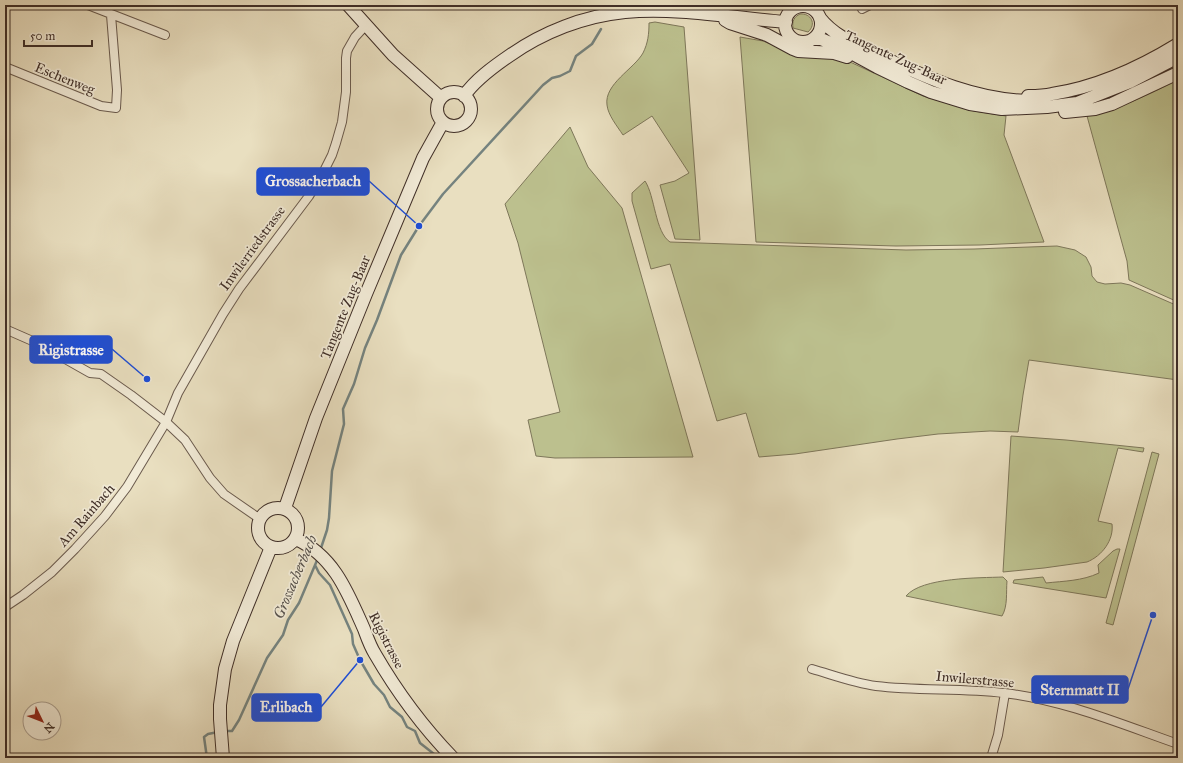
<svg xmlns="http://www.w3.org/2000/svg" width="1183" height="763" font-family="'IM FELL Great Primer',serif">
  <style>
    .green { fill: #bcc08e; stroke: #7e775a }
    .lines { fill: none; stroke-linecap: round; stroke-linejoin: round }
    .stream { stroke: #75837f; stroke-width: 2.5 }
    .street-casing { stroke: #6a5a4d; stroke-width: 10 }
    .secondary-casing { stroke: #3f2e27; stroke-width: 14 }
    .street { stroke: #f1ead6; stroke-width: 8 }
    .secondary { stroke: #f1ead6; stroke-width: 12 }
    .labels { text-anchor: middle; stroke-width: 3.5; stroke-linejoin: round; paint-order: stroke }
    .street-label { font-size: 14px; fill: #3f2e27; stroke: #f1ead6 }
    .water-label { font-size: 15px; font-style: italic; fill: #56514c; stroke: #f1ead6 }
    .leader { fill: none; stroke: #1d4ed8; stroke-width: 1.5 }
    .callout-dot { fill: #1d4ed8; stroke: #f1ead6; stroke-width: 1.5 }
    .callout { fill: #1d4ed8; stroke: #1d4ed8; stroke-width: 1.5 }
    .callout-label { font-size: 15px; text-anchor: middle; font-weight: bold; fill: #fff }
  </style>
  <rect width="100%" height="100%" fill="#e9dfc0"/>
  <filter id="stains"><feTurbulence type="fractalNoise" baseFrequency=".005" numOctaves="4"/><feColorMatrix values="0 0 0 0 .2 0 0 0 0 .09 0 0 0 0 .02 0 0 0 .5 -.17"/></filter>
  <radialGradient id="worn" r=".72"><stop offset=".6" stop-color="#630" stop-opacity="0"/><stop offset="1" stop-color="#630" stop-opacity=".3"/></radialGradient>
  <path class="green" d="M800 14C811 13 817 24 808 32L793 28C792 21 794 17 800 14Z
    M655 22 684 27 700 240 675 239 660 185 675 181 689 173 652 116 623 135C617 126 608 115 607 105 604 84 634 69 643 53 648 43 649 34 649 23Z
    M740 37 763 41 776 46 848 61 923 96 974 111 1006 116 1004 135 1044 242 980 245 896 246 756 242Z
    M1178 80V302L1129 280 1127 261 1087 116C1119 109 1148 95 1178 80Z
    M570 127 588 167 622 208 693 457 555 458 536 456 528 420 560 412 518 243 505 204Z
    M645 181C655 196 655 232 670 242L906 250 974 249 1057 246 1075 250 1086 257 1091 267 1092 276 1097 282 1105 284 1121 283 1130 285 1178 306V380L1029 360 1023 395 1018 432 990 431 938 434 897 439 795 454 759 457 746 413 717 421 670 264 651 269 632 201V193Z
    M1011 436 1066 440 1144 448 1143 452 1118 448 1098 521 1112 524C1114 540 1102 556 1087 562L1044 568 1003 572Z
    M1152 452 1159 454 1113 625 1106 623Z
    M1117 549H1120L1106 598 1013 583 1014 580 1043 577 1046 583C1064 581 1082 581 1099 573L1098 565 1113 551Z
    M1003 577 1007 581C1006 592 1008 606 1002 616L906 596C922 577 979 578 1003 577Z"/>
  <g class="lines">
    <path class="stream" d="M320 551 327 530 329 518 332 471 344 424 343 409 354 384 365 348 377 320 401 255 419 226 443 194 543 85 552 78 560 76 570 71 576 56 592 44 601 29
      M315 565 319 573 330 585 352 634 353 644 360 660 374 684 384 695 390 707 402 717 407 727 415 731 420 743 434 754 437 758
      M225 731H232L239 720 267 658 283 635 288 620 299 603 318 558
      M207 758 204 737 208 734 218 732"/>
    <g class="street-casing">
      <path id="street" d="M88 5 165 35
        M862 9 870 5
        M5 67 101 106 116 108 117 90 111 15
        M5 329 37 343 90 373 101 374 131 395 166 422 185 440 210 478 224 494 260 519
        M5 607 23 595 52 572 75 549 105 516 127 487 166 422 178 393 223 314 239 289 309 196 322 175 332 155 336 143 342 122 346 92V58L347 51 355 37 366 25
        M812 669C833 675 854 683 876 686 918 691 961 688 1004 693 1064 700 1121 724 1178 744
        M991 758 998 735 1005 693"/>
    </g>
    <g class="secondary-casing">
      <path id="secondary" d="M348 5 393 55 441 98
        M785 24a18 18 0 1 1 36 0a18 18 0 1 1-36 0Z
        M820 18C834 36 855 44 876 54 927 78 979 102 1037 101
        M725 20 730 23 767 35 793 49 798 51 834 53 847 57
        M813 39H821L842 48 877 67 908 82 931 92 970 104 1002 109 1047 107 1077 103 1130 82 1178 57
        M437 109a17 17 0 1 1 34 0a17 17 0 1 1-34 0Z
        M464 96C475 80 493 67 509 56 543 32 584 16 625 12 677 7 734 18 786 22
        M1028 96C1036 96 1044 96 1052 94 1097 87 1139 68 1178 44
        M1065 112 1095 109 1112 104 1178 73
        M258 528a20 20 0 1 1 40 0a20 20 0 1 1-40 0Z
        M285 508 316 418 366 294 423 158 443 122
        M296 539C334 556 348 593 364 629 367 637 370 646 375 654 397 692 422 726 453 758
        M223 758 220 719V705L225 669 233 641 271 547"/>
    </g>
    <use href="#street" class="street"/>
    <use href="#secondary" class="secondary"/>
  </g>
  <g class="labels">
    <g class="street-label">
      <text transform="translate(896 57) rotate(25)" y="5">Tangente Zug-Baar</text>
      <text transform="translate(65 78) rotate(22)" y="5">Eschenweg</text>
      <text transform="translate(252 248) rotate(-54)" y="5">Inwilerriedstrasse</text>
      <text transform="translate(345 307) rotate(-68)" y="5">Tangente Zug-Baar</text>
      <text transform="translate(86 515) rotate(-49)" y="5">Am Rainbach</text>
      <text transform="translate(387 640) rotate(63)" y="5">Rigistrasse</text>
      <text transform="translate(975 679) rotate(5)" y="5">Inwilerstrasse</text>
    </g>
    <g class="water-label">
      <text transform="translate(295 577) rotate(-67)" y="5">Grossacherbach</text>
    </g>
  </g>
  <path class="leader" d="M419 226L369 181M147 379L112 349M1153 615L1128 689M360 660L321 707"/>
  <g class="callout-dot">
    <circle cx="419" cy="226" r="4"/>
    <circle cx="147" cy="379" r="4"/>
    <circle cx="1153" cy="615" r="4"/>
    <circle cx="360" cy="660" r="4"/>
  </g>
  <g class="callout">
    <rect x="257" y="168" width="112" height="27" rx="4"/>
    <rect x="30" y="336" width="82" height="27" rx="4"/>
    <rect x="1032" y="676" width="96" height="27" rx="4"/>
    <rect x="252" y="694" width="69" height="27" rx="4"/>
  </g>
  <g class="callout-label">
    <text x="313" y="186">Grossacherbach</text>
    <text x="71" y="355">Rigistrasse</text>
    <text x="1080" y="695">Sternmatt II</text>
    <text x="286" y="712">Erlibach</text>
  </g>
  <rect width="1183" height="763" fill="none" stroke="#e9dfc0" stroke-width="20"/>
  <rect x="6" y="6" width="1171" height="751" fill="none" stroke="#3f2e27" stroke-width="2"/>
  <rect x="10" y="10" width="1163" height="743" fill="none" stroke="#3f2e27"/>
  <g transform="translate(42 721) rotate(133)"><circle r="19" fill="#f1ead6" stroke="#aa9f90"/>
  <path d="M0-3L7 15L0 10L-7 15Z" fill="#8f2418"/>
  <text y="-6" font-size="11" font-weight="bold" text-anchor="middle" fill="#3f2e27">N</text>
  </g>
  <path d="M24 40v6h68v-6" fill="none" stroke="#3f2e27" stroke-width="2"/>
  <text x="30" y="40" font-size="12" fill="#3f2e27" stroke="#f1ead6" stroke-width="3" paint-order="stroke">50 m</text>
  <rect width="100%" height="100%" filter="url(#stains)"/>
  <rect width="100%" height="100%" fill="url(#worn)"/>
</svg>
